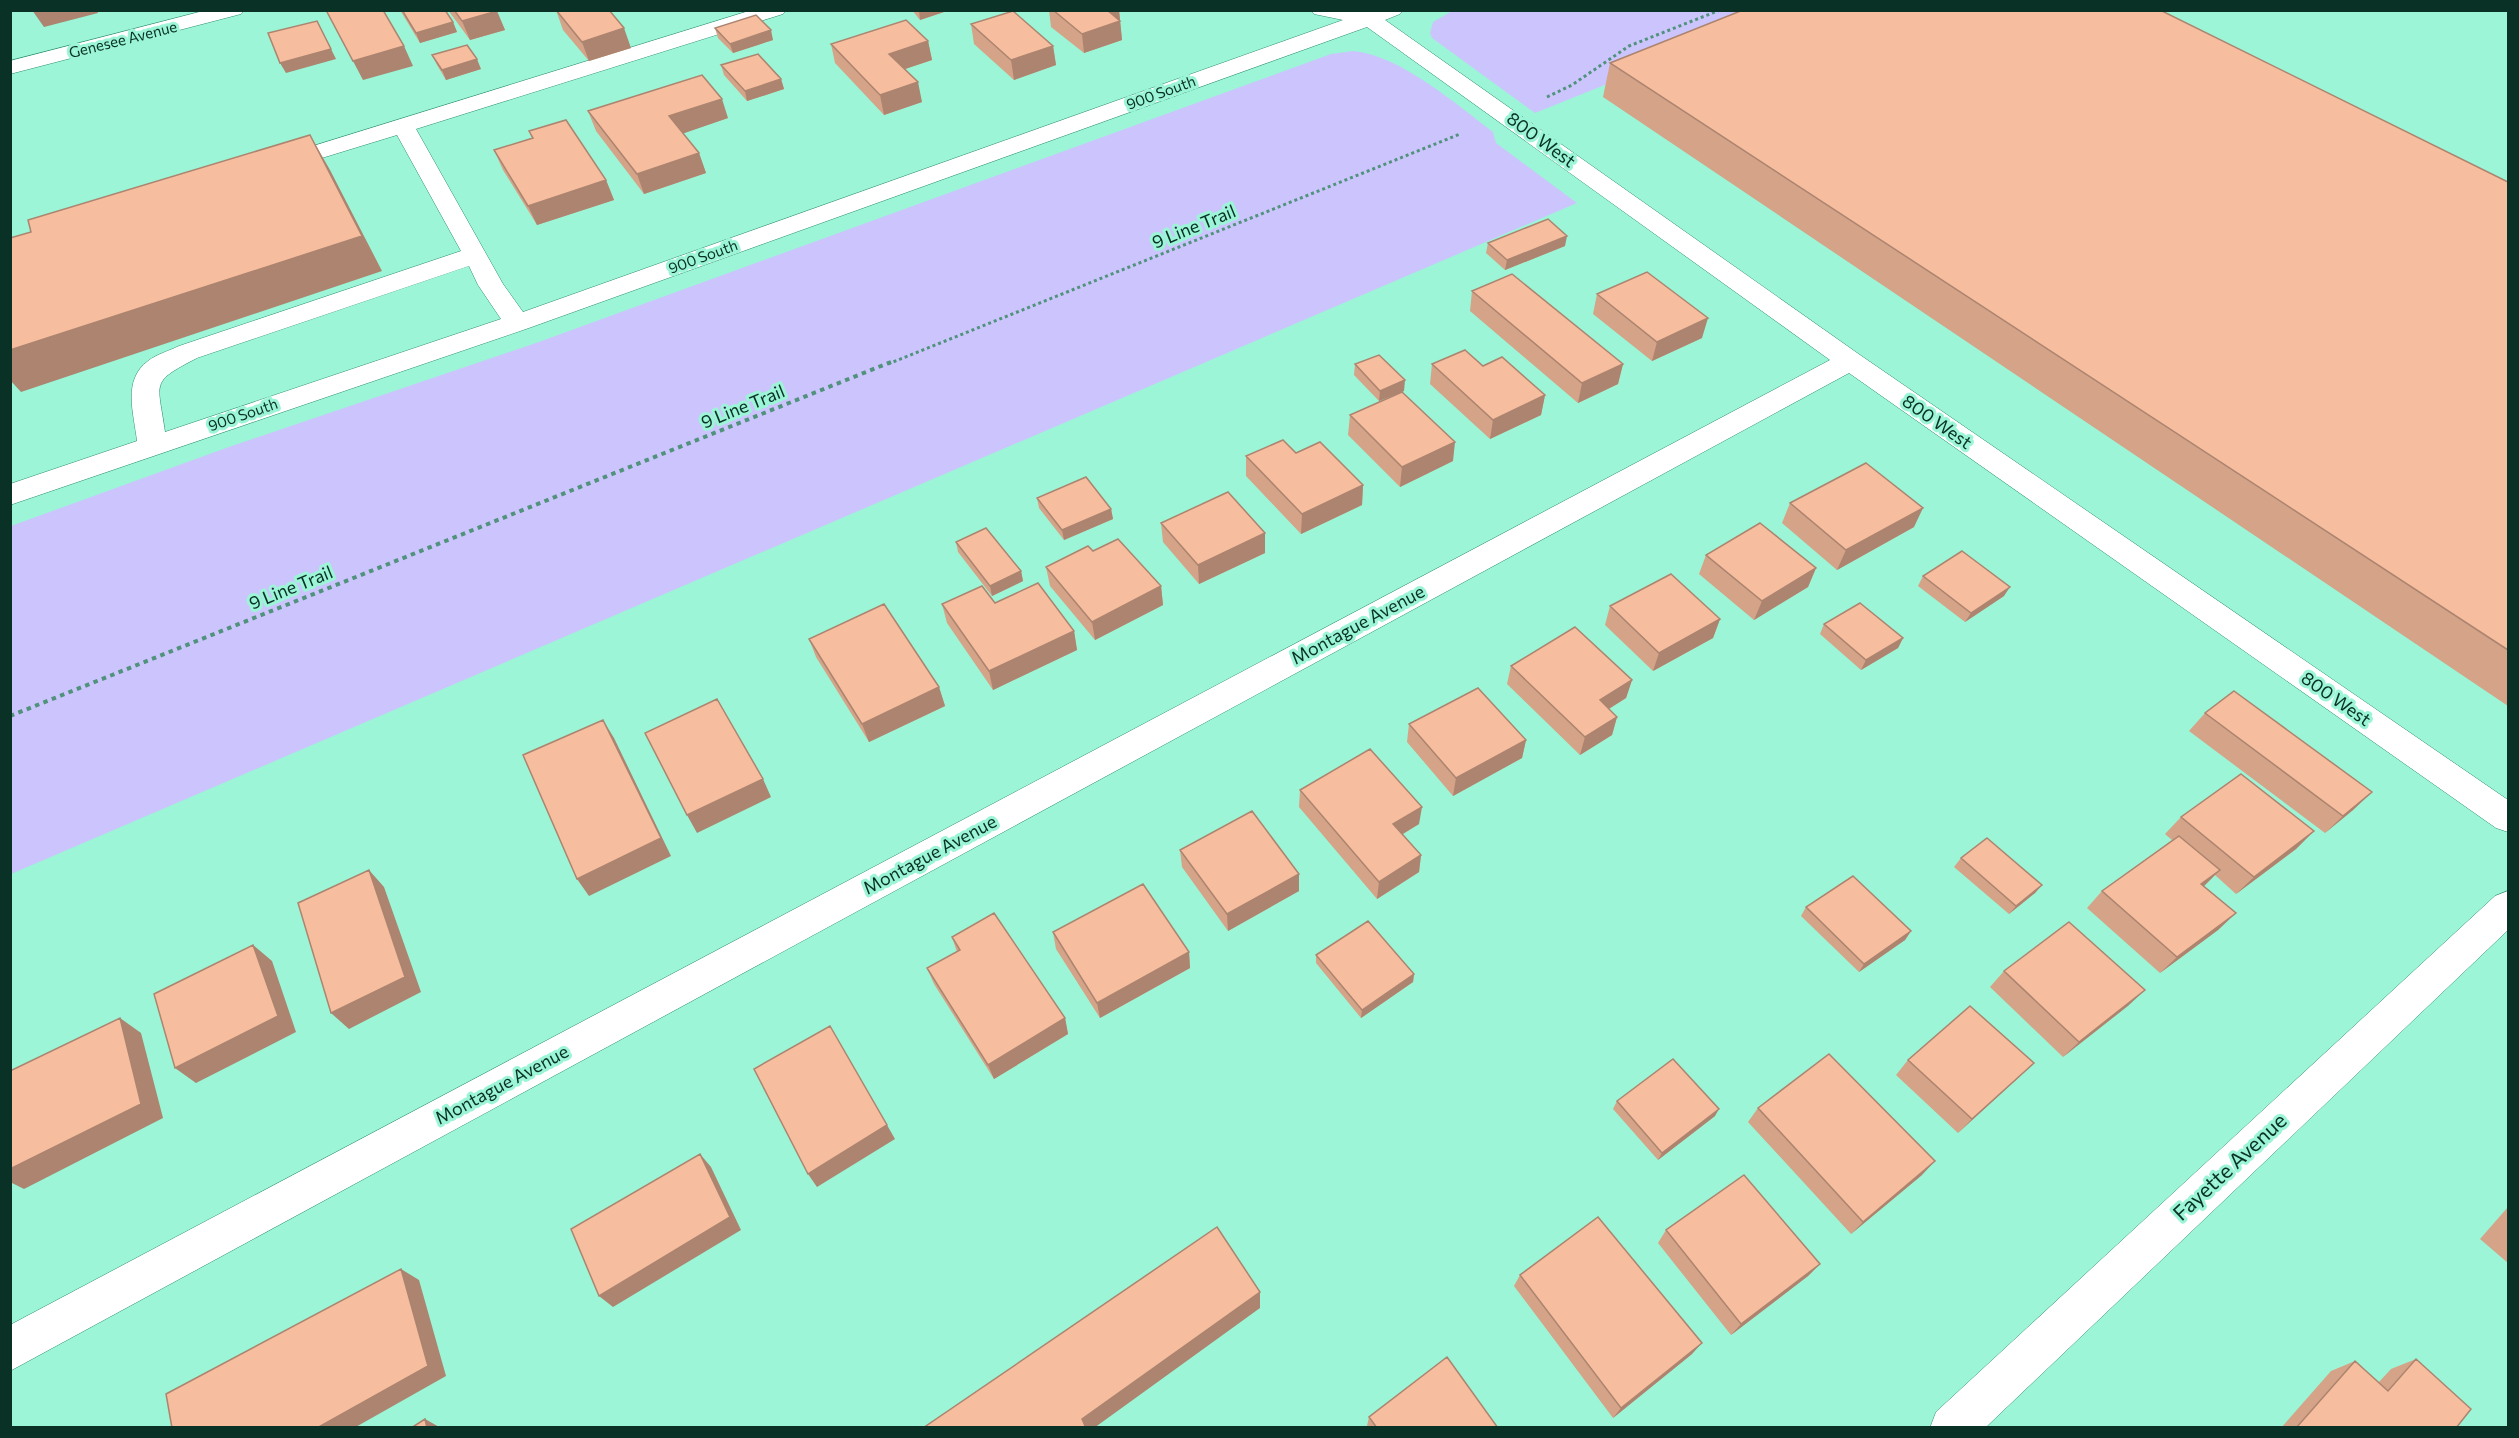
<svg xmlns="http://www.w3.org/2000/svg" width="2519" height="1438" font-family="Commissioner,sans-serif">
  <style>
    .green { fill: #ccc5fd }
    .lines { fill: none; stroke-linecap: round; stroke-linejoin: round }
    .minor-casing { stroke: #2e8d72; stroke-width: 1 }
    .path-far1 { stroke: #51927d; stroke-width: 3; stroke-dasharray: 3 3; stroke-linecap: butt }
    .path { stroke: #51927d; stroke-width: 4; stroke-dasharray: 4.5 4.5; stroke-linecap: butt }
    .minor { fill: #fff; fill-rule: evenodd }
    .wall { fill: #d4a388 }
    .shaded-wall { fill: #ac846f }
    .building { fill: #f6bd9e; stroke: #ac846f; stroke-width: 1.5 }
    .labels { text-anchor: middle; stroke-width: 6; stroke-linejoin: round; paint-order: stroke }
    .far-street-label { font-size: 15px; fill: #093126; stroke: #9bf5d6 }
    .street-label { font-size: 18px; fill: #093126; stroke: #9bf5d6 }
    .near-street-label { font-size: 21px; fill: #093126; stroke: #9bf5d6 }
  </style>
  <rect width="100%" height="100%" fill="#9bf5d6"/>
  <path class="green" d="M1452 11H1789L1535 113 1432 38 1430 33 1433 22Z
    M1354 51C1401 56 1456 104 1493 132L1496 143 1577 203 11 874V526L226 448 536 343 1331 54Z"/>
  <g class="lines">
    <g class="minor-casing">
      <path id="minor" d="M207 10H244L241 14 10 74V61Z
        M752 10H786L783 14 416 129 503 284 523 312 1343 20 1314 14 1311 10H1403L1400 14 1385 20 1860 355 2508 800V832L2496 828 1849 373 10 1371V1325L1830 360 1367 27 526 329 10 505V484L137 441C134 414 122 380 148 361 157 354 169 351 179 346L461 251 397 135 276 172 268 170 264 165 268 160ZM469 266 478 285 501 319 165 432C158 381 149 383 197 358Z
        M2508 891V930L1985 1428H1930L1936 1412 2495 896Z"/>
    </g>
    <path class="path-far1" d="M1547 97 1572 85 1629 46 1720 10
      M888 364 1460 134"/>
    <path class="path" d="M10 716 891 362"/>
    <use href="#minor" class="minor"/>
  </g>
  <path class="wall" d="M400 10H445L453 22 457 32 420 43Z
    M448 10H496L505 30 470 40Z
    M556 10 631 48 589 61 563 30Z
    M912 10H950L920 20Z
    M1049 10H1119L1122 40 1084 53 1051 27Z
    M971 24 1053 46 1056 65 1014 80 974 44Z
    M715 28 773 40 733 53 718 38Z
    M928 41 932 60 905 69 922 102 884 115 835 63 831 44Z
    M432 55 481 69 446 80 437 65Z
    M1610 63 2508 182V706L1603 97Z
    M721 65 781 79 784 89 747 101 724 75Z
    M588 111 728 118 683 133 699 153 706 173 644 194 596 131Z
    M529 131 606 180 614 200 537 225 503 170 494 150 532 139Z
    M1488 243 1565 246 1505 270 1486 253Z
    M1472 291 1623 364 1618 384 1578 403 1470 311Z
    M1597 294 1702 338 1652 361 1593 314Z
    M1355 364 1404 391 1379 401 1354 375Z
    M1432 364 1483 366 1545 395 1541 415 1490 439 1430 384Z
    M1350 415 1453 461 1400 487 1348 435Z
    M1296 453 1363 485 1362 505 1301 534 1246 476V456Z
    M1037 498 1111 509 1113 519 1064 540 1039 508Z
    M1790 503 1914 527 1837 570 1782 523Z
    M1161 523 1265 533V553L1199 584 1163 542Z
    M956 542 1021 571 1023 581 992 596 958 552Z
    M1093 551 1161 586 1163 605 1095 640 1050 586 1046 567Z
    M1706 555 1816 568 1808 587 1754 620 1699 574Z
    M1923 576 2004 596 1965 622 1918 586Z
    M995 603 1074 631 1077 650 993 690 947 623 942 604Z
    M1610 606 1720 619 1713 638 1653 671 1605 625Z
    M1824 624 1903 638 1898 648 1861 670 1820 634Z
    M809 639 939 687 945 706 869 742 816 657Z
    M1511 666 1632 680 1626 698 1609 709 1617 717 1612 735 1580 755 1507 684Z
    M2205 713 2372 792 2353 810 2325 833 2189 731Z
    M1409 724 1526 740 1522 758 1453 796 1407 742Z
    M1300 790 1419 824 1403 834 1421 855 1419 872 1377 899 1299 807Z
    M2181 817 2314 831 2296 849 2236 894 2215 875 2204 886 2236 913 2218 930 2160 973 2087 908 2102 891 2172 840 2165 834Z
    M1180 850 1299 874V891L1228 931 1182 867Z
    M1961 858 2042 885 2035 893 2009 914 1954 867Z
    M1806 907 1911 931 1905 940 1859 972 1801 916Z
    M1053 932 1189 952 1190 968 1100 1018 1056 949Z
    M952 937 1065 1018 1068 1034 994 1079 934 984 927 968 957 952Z
    M1316 955 1414 974 1413 982 1361 1018 1316 963Z
    M2004 971 2129 1005 2063 1057 1990 987Z
    M1908 1060 2019 1077 1958 1133 1896 1075Z
    M1617 1101 1715 1116 1658 1160 1613 1109Z
    M1758 1108 1922 1175 1851 1234 1748 1122Z
    M2508 1207V1263L2480 1239Z
    M1666 1230 1820 1264 1808 1276 1731 1335 1658 1243Z
    M1520 1275 1692 1354 1613 1418 1514 1286Z
    M2416 1359 2456 1428H2281L2331 1371 2355 1361 2379 1382 2391 1369Z
    M1369 1417 1498 1428H1368L1367 1426Z"/>
  <path class="shaded-wall" d="M32 10H97L98 13 44 27Z
    M919 10H950L920 20Z
    M1106 10H1119L1122 40 1084 53 1082 34Z
    M497 11 505 30 470 40 462 21Z
    M317 21 336 59 286 73 280 63Z
    M453 22 457 32 420 43 416 33Z
    M624 28 631 48 589 61 582 42Z
    M771 30 773 40 733 53 730 44Z
    M928 41 932 60 893 73 889 54Z
    M404 46 413 66 363 80 353 61Z
    M1053 46 1056 65 1014 80 1011 60Z
    M477 59 481 69 446 80 442 70Z
    M781 79 784 89 747 101 745 91Z
    M918 82 922 102 884 115 880 95Z
    M722 99 728 118 676 136 669 116Z
    M310 135 330 170 382 271 21 392 10 380V350Z
    M699 153 706 173 644 194 637 174Z
    M606 180 614 200 537 225 528 206Z
    M1567 236 1565 246 1505 270 1507 260Z
    M1708 318 1702 338 1652 361 1657 342Z
    M1623 364 1618 384 1578 403 1582 383Z
    M1405 380 1404 391 1379 401 1380 391Z
    M1545 395 1541 415 1490 439 1493 420Z
    M1455 442 1453 461 1400 487 1402 467Z
    M1363 485 1362 505 1301 534 1302 514Z
    M1923 508 1914 527 1837 570 1846 550Z
    M1111 509 1113 519 1064 540 1062 530Z
    M1265 533V553L1199 584 1198 565Z
    M1816 568 1808 587 1754 620 1762 601Z
    M1021 571 1023 581 992 596 990 586Z
    M1161 586 1163 605 1095 640 1092 622Z
    M2010 587 2004 596 1965 622 1971 613Z
    M1720 619 1713 638 1653 671 1659 653Z
    M1074 631 1077 650 993 690 989 671Z
    M1903 638 1898 648 1861 670 1866 660Z
    M1632 680 1626 698 1594 718 1600 700Z
    M939 687 945 706 869 742 862 724Z
    M1617 717 1612 735 1580 755 1585 737Z
    M603 720 614 738 671 856 589 896 577 879Z
    M1526 740 1522 758 1453 796 1456 778Z
    M763 779 771 797 697 833 687 815Z
    M2372 792 2353 810 2325 833 2343 816Z
    M1422 807 1419 824 1391 841 1393 824Z
    M2314 831 2296 849 2236 894 2254 877Z
    M1421 855 1419 872 1377 899 1379 882Z
    M369 870 384 887 421 992 349 1029 331 1013Z
    M2220 870 2203 887 2201 884Z
    M1299 874V891L1228 931 1227 914Z
    M2042 885 2035 893 2009 914 2016 906Z
    M2236 913 2218 930 2160 973 2177 957Z
    M1911 931 1905 940 1859 972 1864 964Z
    M253 945 272 961 296 1032 196 1083 175 1068Z
    M1189 952 1190 968 1100 1018 1097 1003Z
    M1414 974 1413 982 1361 1018 1362 1010Z
    M2145 990 2129 1005 2063 1057 2079 1042Z
    M120 1018 141 1033 163 1118 24 1189 10 1182V1169Z
    M1065 1018 1068 1034 994 1079 988 1065Z
    M2034 1063 2019 1077 1958 1133 1972 1119Z
    M1719 1109 1715 1116 1658 1160 1662 1153Z
    M887 1125 895 1139 817 1187 808 1174Z
    M700 1154 711 1167 741 1230 613 1307 599 1296Z
    M1935 1161 1922 1175 1851 1234 1863 1222Z
    M1820 1264 1808 1276 1731 1335 1741 1324Z
    M401 1269 419 1280 446 1376 354 1428H317Z
    M1260 1292V1308L1094 1428H1085L1082 1419Z
    M1702 1343 1692 1354 1613 1418 1621 1408Z
    M425 1419 441 1428H427Z"/>
  <path class="building" d="M326 10H383L404 46 353 61Z
    M402 10H445L453 22 416 33Z
    M454 10H496L497 11 462 21Z
    M556 10H609L624 28 582 42Z
    M1053 10H1107L1120 21 1082 34Z
    M1743 10H2160L2508 182V650L1610 63Z
    M1013 11 1053 46 1011 60 971 24Z
    M756 15 771 30 730 44 715 28Z
    M906 20 928 41 889 54 918 82 880 95 831 44Z
    M317 21 331 49 280 63 268 33Z
    M467 45 477 59 442 70 432 55Z
    M758 54 781 79 745 91 721 65Z
    M702 75 722 99 669 116 699 153 637 174 588 111Z
    M566 120 606 180 528 206 494 150 533 138 529 131Z
    M310 135 362 236 10 350V238L31 232 28 220Z
    M1548 219 1567 236 1507 260 1488 243Z
    M1647 272 1708 318 1657 342 1597 294Z
    M1512 274 1623 364 1582 383 1472 291Z
    M1465 350 1483 366 1502 357 1545 395 1493 420 1432 364Z
    M1379 355 1405 380 1380 391 1355 364Z
    M1402 392 1455 442 1402 467 1350 415Z
    M1283 440 1296 453 1320 442 1363 485 1302 514 1246 456Z
    M1866 463 1923 508 1846 550 1790 503Z
    M1086 477 1111 509 1062 530 1037 498Z
    M1228 492 1265 533 1198 565 1161 523Z
    M1760 523 1816 568 1762 601 1706 555Z
    M986 528 1021 571 990 586 956 542Z
    M1118 539 1161 586 1092 622 1046 567 1088 546 1093 551Z
    M1962 551 2010 587 1971 613 1923 576Z
    M1671 574 1720 619 1659 653 1610 606Z
    M1038 583 1074 631 989 671 942 604 982 586 995 603Z
    M1860 603 1903 638 1866 660 1824 624Z
    M884 604 939 687 862 724 809 639Z
    M1575 627 1632 680 1600 700 1617 717 1585 737 1511 666Z
    M1478 688 1526 740 1456 778 1409 724Z
    M2234 691 2372 792 2343 816 2205 713Z
    M717 699 763 779 687 815 645 733Z
    M603 720 661 838 577 879 523 755Z
    M1370 749 1422 807 1393 824 1421 855 1379 882 1300 790Z
    M2241 774 2314 831 2254 877 2181 817Z
    M1252 811 1299 874 1227 914 1180 850Z
    M2179 836 2220 870 2201 884 2236 913 2177 957 2102 891Z
    M1987 838 2042 885 2016 906 1961 858Z
    M369 870 405 977 331 1013 298 903Z
    M1853 876 1911 931 1864 964 1806 907Z
    M1143 884 1189 952 1097 1003 1053 932Z
    M994 913 1065 1018 988 1065 927 968 960 950 952 937Z
    M1368 921 1414 974 1362 1010 1316 955Z
    M2069 922 2145 990 2079 1042 2004 971Z
    M253 945 278 1016 175 1068 154 994Z
    M1970 1006 2034 1063 1972 1119 1908 1060Z
    M120 1018 141 1104 10 1169V1071Z
    M830 1026 887 1125 808 1174 754 1069Z
    M1829 1054 1935 1161 1863 1222 1758 1108Z
    M1673 1059 1719 1109 1662 1153 1617 1101Z
    M700 1154 730 1217 599 1296 571 1229Z
    M1744 1175 1820 1264 1741 1324 1666 1230Z
    M1598 1217 1702 1343 1621 1408 1520 1275Z
    M1217 1227 1260 1292 1082 1419 1086 1428H923Z
    M401 1269 428 1366 317 1428H172L166 1394Z
    M1447 1357 1498 1428H1377L1369 1417Z
    M2416 1359 2471 1409 2456 1428H2296L2355 1361 2388 1391Z
    M425 1419 427 1428H411Z"/>
  <g class="labels">
    <g class="far-street-label">
      <text transform="translate(123 40) rotate(-14)" y="5">Genesee Avenue</text>
      <text transform="translate(1161 93) rotate(-20)" y="5">900 South</text>
      <text transform="translate(703 257) rotate(-20)" y="5">900 South</text>
      <text transform="translate(243 415) rotate(-19)" y="5">900 South</text>
    </g>
    <g class="street-label">
      <text transform="translate(1541 140) rotate(36)" y="6">800 West</text>
      <text transform="translate(1194 227) rotate(-22)" y="6">9 Line Trail</text>
      <text transform="translate(743 407) rotate(-22)" y="6">9 Line Trail</text>
      <text transform="translate(1937 422) rotate(35)" y="6">800 West</text>
      <text transform="translate(291 588) rotate(-22)" y="6">9 Line Trail</text>
      <text transform="translate(1358 625) rotate(-28)" y="6">Montague Avenue</text>
      <text transform="translate(2336 699) rotate(35)" y="6">800 West</text>
      <text transform="translate(930 855) rotate(-28)" y="6">Montague Avenue</text>
      <text transform="translate(502 1085) rotate(-28)" y="6">Montague Avenue</text>
    </g>
    <g class="near-street-label">
      <text transform="translate(2230 1167) rotate(-43)" y="7">Fayette Avenue</text>
    </g>
  </g>
  <rect width="2519" height="1438" fill="none" stroke="#093126" stroke-width="24"/>
</svg>
